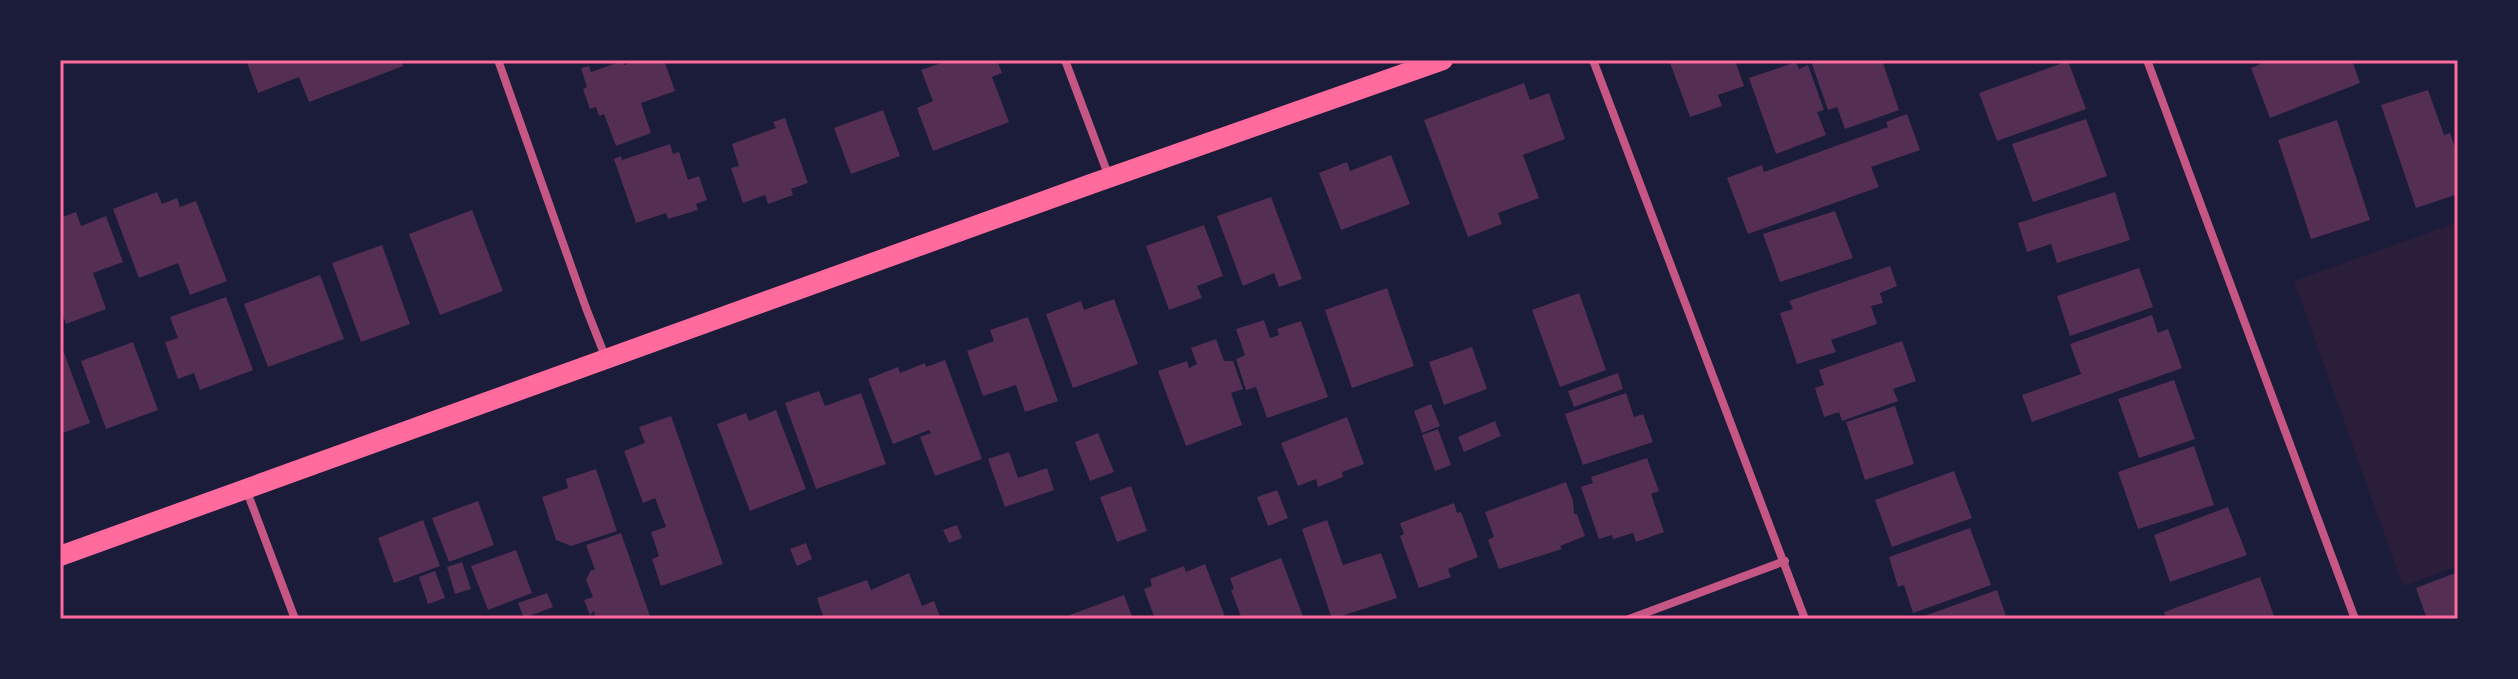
<svg xmlns="http://www.w3.org/2000/svg" width="2518" height="679" font-family="Quicksand,sans-serif">
  <style>
    .green { fill: #2a1e3b }
    .building { fill: #542f53 }
    .lines { fill: none; stroke-linecap: round; stroke-linejoin: round }
    .minor { stroke: #c65784; stroke-width: 8 }
    .primary { stroke: #ff6b9d; stroke-width: 20 }
    .neatline { fill: none; stroke: #ff6b9d; stroke-width: 3 }
  </style>
  <rect width="100%" height="100%" fill="#1b1b3a"/>
  <path class="green" d="M2458 222V566L2403 586 2294 281Z"/>
  <path class="building" d="M246 60H401L403 66 309 102 299 77 258 93Z
    M640 60H664L675 91 641 103 651 133 616 146 604 114 599 116 596 107 590 109 583 89 587 87 581 68 589 66 591 72 622 61 624 65Z
    M950 60H997L1002 73 992 77 1009 122 933 151 917 108 933 101 921 70Z
    M1669 60H1735L1744 86 1718 95 1722 106 1690 117Z
    M1823 60H1882L1899 110 1845 129 1837 107 1828 110 1812 64Z
    M2270 60H2352L2360 83 2270 118 2251 68Z
    M2068 61 2086 109 1997 141 1979 93Z
    M1796 62 1799 69 1808 65 1824 110 1817 112 1826 135 1776 154 1749 78Z
    M1524 83 1530 100 1549 93 1565 139 1523 155 1539 198 1498 213 1502 224 1468 237 1424 120Z
    M2428 90 2444 135 2450 133 2458 156V194L2416 208 2381 105Z
    M883 110 900 156 851 174 834 128Z
    M1907 114 1920 150 1871 167 1879 187 1748 234 1727 178 1762 165 1764 172 1888 127 1886 122Z
    M785 118 808 183 791 189 793 195 768 204 765 195 743 203 731 168 739 166 732 144 776 128 773 122Z
    M2086 119 2107 176 2033 202 2012 144Z
    M2337 120 2370 220 2311 239 2278 140Z
    M670 144 673 154 679 152 688 180 699 176 707 200 696 204 698 210 668 219 666 213 636 223 614 159 621 156 622 160Z
    M1391 155 1410 204 1341 230 1319 173 1347 162 1350 171Z
    M157 192 162 204 177 198 180 207 196 201 227 281 190 295 178 263 139 278 113 209Z
    M2115 192 2130 240 2057 263 2051 244 2027 252 2018 223Z
    M1271 197 1302 279 1279 287 1274 273 1243 286 1217 216Z
    M472 210 503 291 440 315 409 234Z
    M1835 211 1853 258 1780 282 1763 234Z
    M76 212 81 226 106 216 123 262 93 273 106 309 66 324 60 306V218Z
    M1204 225 1223 276 1197 286 1202 298 1169 310 1146 246Z
    M382 245 410 324 361 342 332 263Z
    M1890 266 1897 286 1880 293 1883 303 1871 306 1877 324 1831 340 1836 352 1797 364 1780 313 1793 309 1789 301Z
    M2139 268 2153 307 2070 336 2057 296Z
    M320 275 344 339 268 367 244 304Z
    M1387 288 1414 366 1352 388 1325 310Z
    M1579 293 1606 370 1560 387 1532 310Z
    M226 297 253 370 200 390 194 373 178 379 165 342 178 338 170 317Z
    M1114 299 1138 364 1073 388 1046 314 1081 301 1084 310Z
    M2152 315 2158 333 2168 329 2182 368 2032 422 2022 395 2081 374 2070 344Z
    M1028 317 1058 401 1025 412 1016 385 983 396 967 351 994 341 990 330Z
    M1264 320 1270 338 1279 335 1277 329 1301 321 1328 397 1267 418 1256 387 1246 390 1236 359 1245 355 1236 329Z
    M1216 339 1224 361H1233L1243 389 1231 393 1242 425 1186 446 1158 371 1187 361 1189 368 1197 364 1191 348Z
    M1902 341 1916 381 1893 389 1898 401 1842 421 1839 412 1824 417 1815 388 1824 385 1819 370Z
    M60 342 90 423 60 434Z
    M133 342 158 410 106 429 81 361Z
    M1472 347 1487 389 1444 405 1429 362Z
    M945 360 982 459 935 476 920 437 931 433 929 430 893 444 868 379 898 367 900 373 925 363 926 367Z
    M1618 373 1623 389 1574 407 1568 391Z
    M2174 380 2195 439 2139 458 2118 399Z
    M819 391 825 406 861 393 886 464 816 489 785 403Z
    M1626 393 1634 417 1643 414 1653 442 1583 465 1565 414Z
    M1431 404 1440 426 1422 433 1414 411Z
    M1895 406 1914 464 1865 480 1846 422Z
    M776 410 806 489 750 511 717 424 746 413 749 421Z
    M671 416 723 564 661 586 652 559 659 556 651 532 666 527 655 498 643 503 624 451 645 443 639 427Z
    M1347 417 1364 464 1342 472 1343 477 1318 487 1316 479 1298 486 1281 443Z
    M1495 421 1501 436 1464 452 1458 437Z
    M1438 429 1451 465 1435 471 1422 435Z
    M1098 433 1114 472 1090 481 1075 442Z
    M2194 446 2214 505 2138 529 2118 472Z
    M1009 452 1018 478 1047 468 1054 490 1005 507 988 459Z
    M1647 458 1659 491 1651 494 1664 532 1636 542 1633 533 1613 539 1612 535 1599 539 1581 487 1593 483 1591 477Z
    M596 469 617 531 571 546 556 540 542 497 568 488 566 479Z
    M1954 471 1972 518 1892 547 1875 500Z
    M1566 482 1573 501 1574 514H1577L1585 536 1560 546 1562 549 1499 569 1488 540 1494 537 1485 512Z
    M1131 486 1147 531 1117 542 1100 497Z
    M1277 490 1288 518 1268 526 1257 497Z
    M478 501 494 545 449 562 432 518Z
    M1454 503 1457 513 1461 512 1478 557 1448 569 1451 577 1419 588 1400 536 1404 534 1400 523Z
    M2228 507 2247 555 2170 582 2154 535Z
    M423 520 440 566 394 583 378 538Z
    M1327 520 1343 565 1381 553 1397 598 1332 619 1302 529Z
    M957 525 962 538 949 543 943 530Z
    M1970 528 1991 585 1913 613 1904 585 1898 587 1889 557Z
    M621 533 651 619H596L594 611 590 615 584 600 593 597 586 580 591 570H595L586 545Z
    M806 543 812 559 797 566 790 549Z
    M516 550 532 593 488 610 471 566Z
    M1281 558 1304 619H1242L1231 590 1234 589 1230 578Z
    M462 562 471 589 455 594 447 567Z
    M1205 564 1226 619H1155L1144 589 1152 586 1150 579 1184 566 1186 572Z
    M435 571 445 598 428 604 419 577Z
    M2458 572V619H2427L2416 588Z
    M909 573 922 606 934 601 941 619H824L817 598 867 580 871 590Z
    M2260 577 2275 619H2166L2164 612Z
    M1997 590 2007 619H1916Z
    M547 593 553 607 524 618 518 603Z
    M1124 595 1133 619H1059Z"/>
  <g class="lines">
    <path class="minor" d="M498 60 586 308 605 356
      M1065 60 1109 177
      M1593 60 1805 619
      M2147 60 2355 619
      M246 489 295 619
      M1629 619 1785 561"/>
    <path class="primary" d="M60 556 1091 184 1443 60"/>
  </g>
  <rect width="2518" height="679" fill="none" stroke="#1b1b3a" stroke-width="124"/>
  <rect x="62" y="62" width="2394" height="555" class="neatline"/>
</svg>
